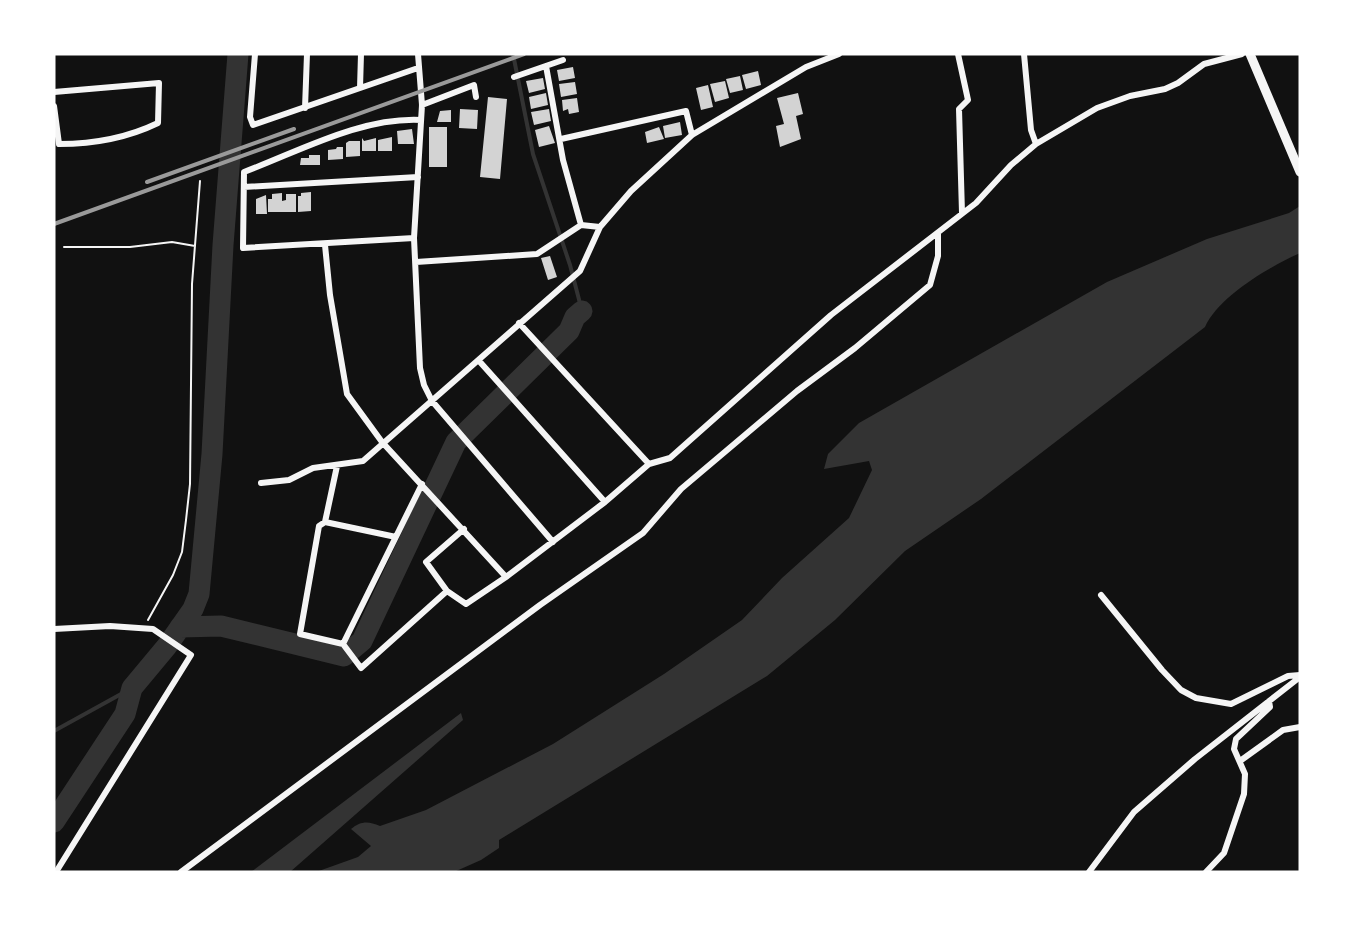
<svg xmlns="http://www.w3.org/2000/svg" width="1354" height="926" font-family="Barlow,sans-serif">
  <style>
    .water { fill: #333 }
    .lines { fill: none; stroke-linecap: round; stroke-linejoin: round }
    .stream { stroke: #333; stroke-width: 4 }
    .river { stroke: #333; stroke-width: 21 }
    .building { fill: #d3d3d3 }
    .path { stroke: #f5f5f5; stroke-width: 2 }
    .minor { stroke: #f5f5f5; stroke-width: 6 }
    .primary { stroke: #f5f5f5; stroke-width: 9 }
    .rail { stroke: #9a9a9a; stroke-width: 4 }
  </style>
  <rect width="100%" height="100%" fill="#111"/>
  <path class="water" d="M1300 206V253C1269 267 1219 296 1205 327L981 499 905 551 835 620 767 676 499 840V848L481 860 454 872H316L358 857 371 846 351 829C361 821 368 821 380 826L426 810 553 744 664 674 742 620 782 578 849 518 872 470 869 461 824 469 828 454 859 423 1107 282 1207 239 1289 213Z
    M461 713 463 720 290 872H251Z"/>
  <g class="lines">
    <path class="stream" d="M513 54 533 154 570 265 582 311
      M54 731 132 688"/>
    <path class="river" d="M180 627 221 626 344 656 362 641 456 442 569 331 575 317 582 311
      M54 822 125 714 132 688 167 646 193 609 199 594 212 454 223 245 238 54"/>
  </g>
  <path class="building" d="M573 67 575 78 559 81 557 70Z
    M758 71 761 85 746 89 742 75Z
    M740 76 743 90 730 93 726 79Z
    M543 78 545 89 529 93 526 81Z
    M725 81 729 98 715 102 710 84Z
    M575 82 577 94 561 97 559 84Z
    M708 85 713 107 701 110 696 88Z
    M546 93 548 105 531 109 529 97Z
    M798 93 803 114 796 116 801 139 780 147 776 126 784 124 777 98Z
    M488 97 507 99 500 179 480 177Z
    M577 98 579 112 569 114 568 109 563 111 562 100Z
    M460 109 478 110 477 129 459 128Z
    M549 109 551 121 534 125 531 112Z
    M451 110V122H437L440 111Z
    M680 122 682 135 665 138 663 126Z
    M549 126 555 143 539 147 535 130Z
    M429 127H447V167H429Z
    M659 127 664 139 647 143 645 132Z
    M412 129 414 144H398L397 131Z
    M392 137V151H378V140Z
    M362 138 364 141 376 138V151H362Z
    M349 141H360V156L346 157V143Z
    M337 147H343V159L328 160V150L336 149Z
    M309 155H320V165H300L301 158H309Z
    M311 192V211L298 212V196H301V193Z
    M282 193V201L286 200V194H296V212H268V199H272V194Z
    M266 195 267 214H256V199Z
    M550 256 557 277 548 280 541 258Z"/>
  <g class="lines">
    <path class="path" d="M64 247H130L172 242 195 246
      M148 620 173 575 182 552 186 520 190 484 192 284 200 181"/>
    <path class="minor" d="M255 54 250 117 253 125 418 68
      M418 54 422 105 414 238 420 368 424 385 432 401 553 542
      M958 54 968 100 959 109 962 213
      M1024 54 1031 130 1036 144
      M546 66 563 160 581 225
      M514 77 563 60
      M360 88 361 54
      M54 92 159 83 158 123C127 138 94 144 59 144L54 106
      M422 105 474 85 476 97
      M305 108 307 54
      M561 139 686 111 692 135
      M244 187 418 177
      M414 238 243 248 244 172C300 151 361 117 421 120
      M325 245 330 295 347 394 382 442 506 577 605 502 649 464 670 458 831 315 976 203 1011 165 1036 144 1097 108 1130 96 1165 89 1178 83 1204 64 1242 54
      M416 262 537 254 581 225 600 227
      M519 323 649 464
      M480 362 605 502
      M261 483 289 480 313 468 363 461 580 271 600 227 631 191 692 135 806 67 839 54
      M325 522 337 466
      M464 529 426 562 447 591 466 604 506 577
      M396 537 325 522 319 526 300 634 343 644 361 668 447 591
      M1101 595 1162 670 1181 690 1196 698 1231 704 1288 676 1300 675
      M54 629 110 626 153 629 191 655 56 872
      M343 644 422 484
      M1240 761 1283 730 1300 727
      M181 872 540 605 643 533 681 489 797 391 855 348 930 285 938 256V234
      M1089 872 1134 812 1195 759 1300 677
      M1206 872 1224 853 1244 794 1245 774 1234 749 1236 739 1270 707 1269 701"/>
    <path class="primary" d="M1250 54 1300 172"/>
    <path class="rail" d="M147 182 294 129
      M54 224 524 54"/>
  </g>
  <rect width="1354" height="926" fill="none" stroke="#ffffff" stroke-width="111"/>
</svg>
